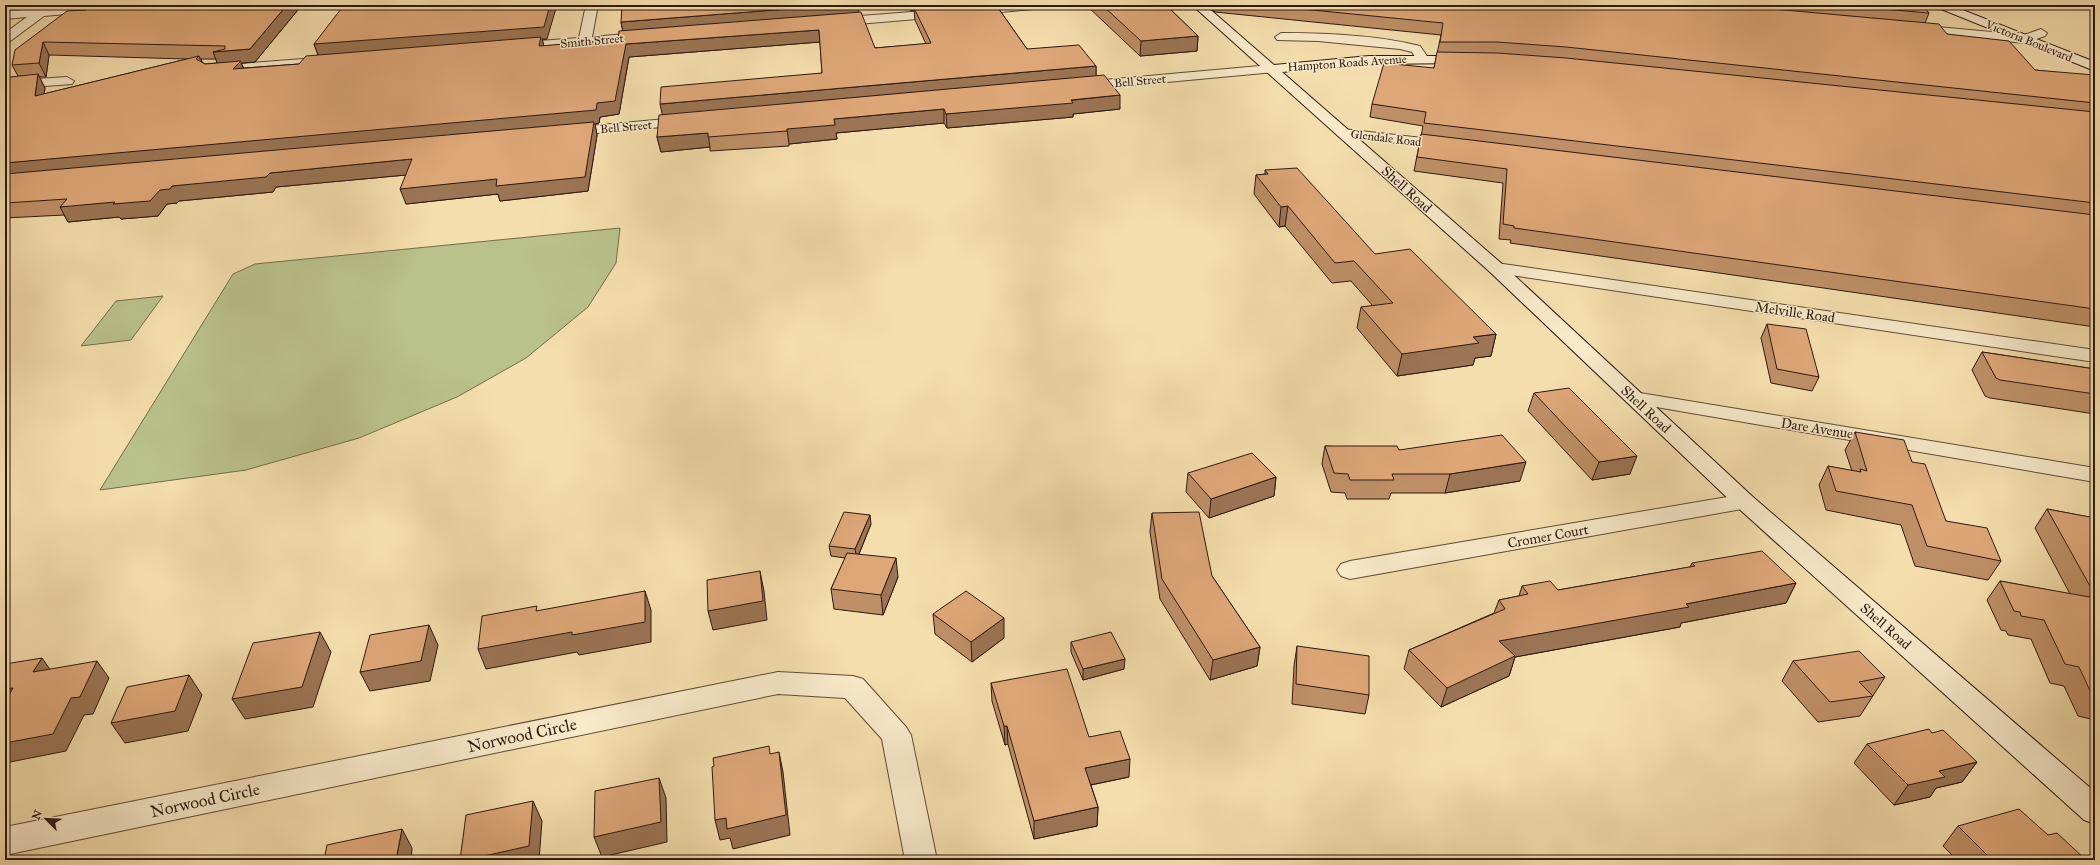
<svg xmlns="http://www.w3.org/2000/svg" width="2100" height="865" font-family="'IM FELL Great Primer',serif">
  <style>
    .green { fill: #bac28b; stroke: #746e4e }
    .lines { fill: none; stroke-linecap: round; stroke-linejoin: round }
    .street-casing { stroke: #5f4a37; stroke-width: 2 }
    .secondary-casing { stroke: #2d1910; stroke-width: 2 }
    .street { fill: #f8eaca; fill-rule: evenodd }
    .secondary { fill: #f8eaca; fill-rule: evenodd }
    .wall { fill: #bf9067; stroke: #2d1910; fill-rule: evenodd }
    .shaded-wall { fill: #9b7554; stroke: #2d1910 }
    .building { fill: #dea778; stroke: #2d1910 }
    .labels { text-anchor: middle; stroke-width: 3; stroke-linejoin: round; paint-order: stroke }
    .far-street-label { font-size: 12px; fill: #2d1910; stroke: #f8eaca }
    .street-label { font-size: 14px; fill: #2d1910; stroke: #f8eaca }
    .near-street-label { font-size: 17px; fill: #2d1910; stroke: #f8eaca }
  </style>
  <rect width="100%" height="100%" fill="#f5dead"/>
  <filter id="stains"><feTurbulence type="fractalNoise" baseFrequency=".005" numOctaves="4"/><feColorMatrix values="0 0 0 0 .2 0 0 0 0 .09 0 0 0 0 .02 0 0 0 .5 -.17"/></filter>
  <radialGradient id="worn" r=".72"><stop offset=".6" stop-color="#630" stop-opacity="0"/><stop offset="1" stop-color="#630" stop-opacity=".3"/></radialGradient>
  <path class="green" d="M620 228 616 263 588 307 526 358 457 397 359 438 246 470 100 490 233 274 255 264Z
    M163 296 131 340 81 346 116 301Z"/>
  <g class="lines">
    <g class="street-casing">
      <path id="street" d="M586 5H598L592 37 648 32 654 36 648 40 513 51 507 47 513 43 579 38Z
        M1003 5H1052L1046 8 834 26 828 22 834 18Z
        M97 6 101 7 103 9 101 11 44 16 9 42 5 43V33L27 17 5 19V11Z
        M1916 25 2024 35 2041 29 2047 33 2045 36 2025 43 1912 32 1910 29Z
        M1281 33C1327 33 1376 35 1420 46L1429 59 1423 63 1418 62 1412 52 1400 49 1318 41 1277 40 1275 37Z
        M329 57 334 58 335 61 334 64 214 74 207 70 214 66Z
        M1271 65 1276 66 1278 69 1276 72 1081 90 1074 86 1081 82Z
        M67 77 74 81 72 84 5 89V81Z
        M688 117 693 118 695 121 693 124 567 136 562 135 560 132 562 129 567 128Z
        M1343 129 1449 141 1454 142 1456 145 1454 148 1449 149 1338 136 1336 133 1338 130Z
        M1496 263 2095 350V362L1490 272 1487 268 1490 264Z
        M1634 392 2095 468V482L1627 402 1623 398 1627 394Z
        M1745 494 1753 497 1757 502 1753 507 1350 579 1341 576 1337 570 1341 564 1350 561Z
        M778 672 853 676 863 679 906 727 911 735 937 860H905L882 739 845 698 778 694 5 855V827Z"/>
    </g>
    <g class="secondary-casing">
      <path id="secondary" d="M1192 5H1205L1274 65 1369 56H1470L1471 59 1465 63 1369 64 1282 72 1502 264 1753 497 2095 792V824L2084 820 1737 507 1490 272Z
        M1934 5H1950L2095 62V71L1936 7Z"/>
    </g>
    <use href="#street" class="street"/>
    <use href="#secondary" class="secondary"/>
  </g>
  <path class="wall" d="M302 5 255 62 241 63 244 68 299 64 318 55 314 44 547 39H542L544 46 618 40 623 31 621 22 858 13 875 48 926 44 915 20 914 10 911 11 908 5H996L1027 49 1096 66V76L1120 109 1073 114V117L947 128 944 123 836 133 837 139 789 144V146L710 151V147L661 152 657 137 662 115 822 73 820 42 629 57 619 114 600 117 599 123 595 124 597 135 588 191 500 201 498 194 406 204V175L276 187 273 192 179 201 177 203 167 204 158 216 121 219 119 217 68 222 64 215 5 218V89L7 88 18 76 12 65 86 10ZM49 55 187 59 44 94 45 88 39 77H46ZM201 59H216L217 63 205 64 202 62Z
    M1086 5H1169L1171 10 1198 36 1197 51 1140 56Z
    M1207 5H1922L1929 13 1925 23 1947 34 2035 70 2095 77V327L1510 243 1511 240 1499 239 1503 183 1414 171 1423 126 1370 117 1372 104 1434 68 1441 35 1215 12Z
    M2081 5H2095V6Z
    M1265 170 1375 254 1496 334 1491 356 1475 358 1473 365 1397 376 1357 328 1361 307 1373 306 1351 281 1332 283 1285 226 1279 227 1254 194 1256 175 1265 174Z
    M1767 324 1819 377 1812 391 1771 383 1761 338Z
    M1982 352 2095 369V414L1990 398 1985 396 1972 370Z
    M1534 393 1630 474 1592 480 1528 411Z
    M1855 432 1912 462 1946 521 2001 561 1988 580 1915 566 1901 525 1826 510 1819 485 1828 466 1852 471 1845 450Z
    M1325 446 1399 450 1520 481 1445 493H1391L1389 499H1347L1345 493 1331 492 1322 464Z
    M1188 473 1276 477 1274 496 1209 518 1186 492Z
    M2047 509 2094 518 2095 517V720L2078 716 2064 686 2050 683 2031 639 2008 635 2006 631 2001 630 1987 600 2000 581 2070 594 2035 528Z
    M1152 513 1212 576 1260 647 1257 666 1210 680 1160 599 1150 532Z
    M871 524 859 554 898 577 883 615 834 609 831 589 845 558 831 556 829 546Z
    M1692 563 1796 583 1786 603 1681 623 1680 627 1515 657 1509 676 1441 707 1404 669 1409 650 1494 613 1499 600 1519 596 1522 586 1558 590 1690 567Z
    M933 614 1004 638 972 662 935 634Z
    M1071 642 1124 669 1083 680 1071 652Z
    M1297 646 1369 695 1365 714 1292 704 1294 666Z
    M1793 661 1885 677 1860 716 1818 722 1782 681Z
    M991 683 1089 737 1129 777 1091 785 1098 807 1097 826 1034 839 1008 744 1005 745 992 701Z
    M1932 733 1977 762 1962 782 1936 788 1930 797 1894 805 1854 763 1867 744Z
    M1958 826 2048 835 2086 860H1957L1943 846Z"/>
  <path class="shaded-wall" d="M287 5H302L255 62 241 63 246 74 218 65 213 52 250 49Z
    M550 5H557L547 39H542L545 50 319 57 314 44Z
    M838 5H858L859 15 623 33 621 22Z
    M910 5H983L914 8V10L911 11Z
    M819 30 820 42 629 57 619 114 600 117 599 123 595 124 597 135 588 191 500 201 498 194 406 204 400 189 594 124 5 178V163L597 103 626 44Z
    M1198 36 1197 51 1140 56 1141 41Z
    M43 42 49 55 46 77 39 63Z
    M199 56 205 68 196 59Z
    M1096 66V79L663 118 660 104Z
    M38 74 45 88 42 110 35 96Z
    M1120 95V109L1073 114V117L947 128 946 114Z
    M944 109V123L836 133 837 139 789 144 787 129 834 119Z
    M708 133 710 147 661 152 657 137Z
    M412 159 417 174 276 187 273 192 179 201 177 203 167 204 158 216 121 219 119 217 68 222 60 207 172 186 270 173Z
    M1288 206 1285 226 1279 227 1281 207Z
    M1496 334 1491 356 1475 358 1473 365 1397 376 1402 354 1473 337Z
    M1637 456 1630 474 1592 480 1599 462Z
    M1526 462 1520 481 1445 493 1450 474Z
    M1276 477 1274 496 1209 518 1211 499Z
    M870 515 871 524 857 559 855 549Z
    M896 558 898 577 883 615 881 595Z
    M760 571 764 591 767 620 713 630 708 611Z
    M1796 583 1786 603 1681 623 1680 627 1515 657 1509 676 1441 707 1447 688 1499 641 1686 604Z
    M645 591 651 610V642L579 655 577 652 486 669 478 649Z
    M1004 618V638L972 662 971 642Z
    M429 625 438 645 430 681 370 691 360 672Z
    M320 632 331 652 313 707 245 719 232 699Z
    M1260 647 1257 666 1210 680 1213 660Z
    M42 658 54 675 33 672Z
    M1125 659 1124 669 1083 680V669Z
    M97 661 109 678 93 714 84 715 66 751 5 763V743L71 698Z
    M189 675 202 695 188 731 125 743 111 723Z
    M13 688 5 709V689Z
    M1004 726H1007L1008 744 1005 745Z
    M779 752 783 772 790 835 733 849 730 838 720 840 715 820Z
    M1130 759 1129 777 1085 786V768Z
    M1977 762 1962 782 1936 788 1930 797 1894 805 1908 785 1939 771Z
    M659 778 666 798 667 842 602 857 594 837Z
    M533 801 542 821 539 860H466Z
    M1098 807 1097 826 1034 839V821Z
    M402 829 412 848 411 860H396Z"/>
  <path class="building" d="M89 5H287L250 49 213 52 225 49V46L43 42 39 63 12 65 15 50 67 11 86 10Z
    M344 5H550L544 27 314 44Z
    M622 5H838L621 22Z
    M955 5H996L1027 49 1079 45 1096 66 660 104 661 87 822 73 819 30 626 44 615 101 597 103 596 110 5 163V89L7 88 10 77 38 74 35 96 199 56 196 59 205 64 241 61 233 69 299 64 306 56 541 37 539 46 618 40 619 31 861 12 875 48 931 43 914 8Z
    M1102 5H1169L1171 7H1168L1198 36 1141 41Z
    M1262 5H1729L1939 24 1947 34 2009 41 2035 70 2094 75 2095 77V103L1566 47 1497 42H1440L1443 23Z
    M1838 5H1922L1929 13Z
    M1437 52 1497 53 1566 58 2095 112V203L1424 123 1426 112 1372 104 1384 63 1434 68Z
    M1104 75 1120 95 1071 100 1073 103 946 114 944 109 834 119 835 125 787 129V131L708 137V133L657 137 659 115Z
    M594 122 585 177 496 186 497 179 400 189 412 159 270 173 266 177 172 186 170 189 160 190 150 201 113 204 115 202 60 207 67 199 5 203V174Z
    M1421 134 2095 215V309L1514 228V226L1503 224 1507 169 1417 157Z
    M1297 168 1375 254 1410 249 1496 334 1473 337 1479 343 1402 354 1361 307 1393 303 1354 261 1335 263 1288 206 1281 207 1256 175 1268 174 1265 170Z
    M1767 324 1806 329 1819 377 1777 369Z
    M1982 352 2095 369V394L2000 380 1996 378Z
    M1569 388 1637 456 1599 462 1534 393Z
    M1855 432 1904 440 1912 462 1925 464 1946 521 1987 528 2001 561 1927 546 1912 505 1836 491 1828 466 1861 472 1860 469 1867 471Z
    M1502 435 1526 462 1450 474H1392L1394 480H1350L1348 474 1334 473 1325 446H1397L1399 450Z
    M1252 453 1276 477 1211 499 1188 473Z
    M2047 509 2095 518V595Z
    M844 512 870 515 855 549 829 546Z
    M1199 512 1212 576 1260 647 1213 660 1162 579 1152 513Z
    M1762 551 1796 583 1686 604 1689 607 1499 641 1515 656 1447 688 1409 650 1505 609 1499 600 1528 594 1522 586 1550 581 1558 590 1695 566 1692 563Z
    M847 553 896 558 881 595 831 589Z
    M760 571 763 601 708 611 707 580Z
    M2000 581 2095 598V697H2093L2079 667 2065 664 2044 620 2021 616 2020 612 2014 611Z
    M645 591V622L572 635V632L478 649 482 616 537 606 536 611Z
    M966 591 1004 618 971 642 933 614Z
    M429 625 421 661 360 672 370 635Z
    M320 632 302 687 232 699 253 643Z
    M1111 632 1125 659 1083 669 1071 642Z
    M1297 646 1369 656V695L1296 684Z
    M1859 651 1885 677 1859 682 1873 696 1830 702 1793 661Z
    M42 658 33 672 97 661 80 697 71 698 53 734 5 743V702L13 688 5 689V664Z
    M1067 669 1089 737 1120 731 1130 759 1085 768 1098 807 1034 821 1007 726H1004L991 683Z
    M189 675 175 711 111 723 127 687Z
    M1929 729 1932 733 1943 730 1977 762 1939 771 1945 777 1908 785 1867 744Z
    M769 746 770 754 779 752 786 815 727 829 726 818 715 820 712 767 714 766 713 758Z
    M659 778 661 822 594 837 595 791Z
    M533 801 529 846 466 860H460L466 815Z
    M2019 809 2048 835 2057 833 2086 860H1992L1958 826Z
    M402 829 396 860H324L327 845Z"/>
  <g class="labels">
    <g class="far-street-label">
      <text transform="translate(592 41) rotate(-5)" y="4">Smith Street</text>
      <text transform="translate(2029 41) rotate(22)" y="4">Victoria Boulevard</text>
      <text transform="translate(1347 63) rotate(-4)" y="4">Hampton Roads Avenue</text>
      <text transform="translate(1140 81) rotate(-5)" y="4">Bell Street</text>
      <text transform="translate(626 127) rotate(-5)" y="4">Bell Street</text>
      <text transform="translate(1386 138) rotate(7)" y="4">Glendale Road</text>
    </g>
    <g class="street-label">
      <text transform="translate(1407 189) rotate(42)" y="5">Shell Road</text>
      <text transform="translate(1795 312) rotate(8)" y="5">Melville Road</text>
      <text transform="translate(1646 409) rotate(43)" y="5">Shell Road</text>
      <text transform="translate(1817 428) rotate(9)" y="5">Dare Avenue</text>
      <text transform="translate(1548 536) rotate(-10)" y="5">Cromer Court</text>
      <text transform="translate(1886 626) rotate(41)" y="5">Shell Road</text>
    </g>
    <g class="near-street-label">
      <text transform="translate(522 735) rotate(-12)" y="6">Norwood Circle</text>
      <text transform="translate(205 800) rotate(-12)" y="6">Norwood Circle</text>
    </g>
  </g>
  <rect width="2100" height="865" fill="none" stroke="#f5dead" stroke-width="20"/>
  <rect x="6" y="6" width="2088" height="853" fill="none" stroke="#2d1910" stroke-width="2"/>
  <rect x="10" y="10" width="2080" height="845" fill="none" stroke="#2d1910"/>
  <g transform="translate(46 819) rotate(294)" stroke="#f8eaca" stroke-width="3" paint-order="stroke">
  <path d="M0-3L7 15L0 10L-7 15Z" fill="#2d1910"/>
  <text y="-6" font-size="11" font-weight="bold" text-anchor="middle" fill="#2d1910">N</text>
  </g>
  <rect width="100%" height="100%" filter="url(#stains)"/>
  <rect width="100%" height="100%" fill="url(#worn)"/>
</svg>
